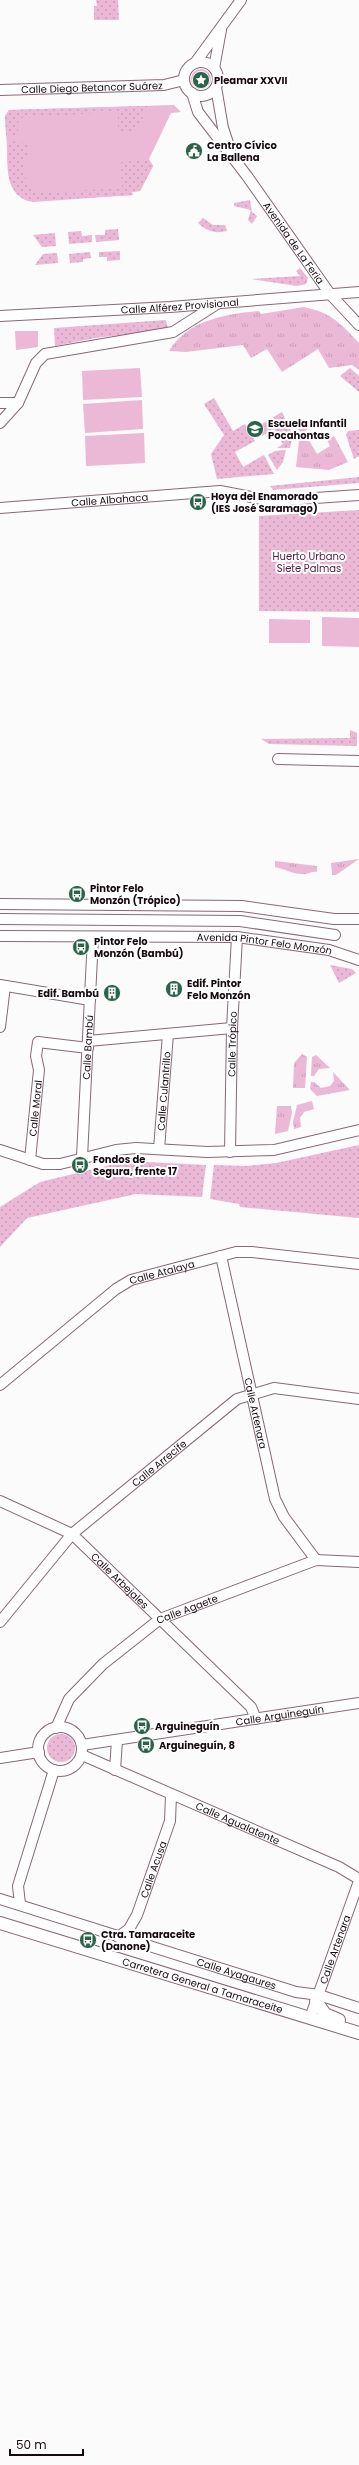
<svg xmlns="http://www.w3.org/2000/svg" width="359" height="2465" font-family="Poppins,sans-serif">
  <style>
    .grass { fill: url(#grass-tufts) }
    .park { fill: #ebb8d5 }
    .garden { fill: url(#garden-dots) }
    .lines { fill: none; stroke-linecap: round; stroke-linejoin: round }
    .minor-casing { stroke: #866879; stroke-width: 12 }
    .major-casing { stroke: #866879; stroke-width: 14 }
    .minor { stroke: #fff; stroke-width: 10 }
    .major { stroke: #fff; stroke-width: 12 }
    .labels { text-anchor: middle; stroke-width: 4; stroke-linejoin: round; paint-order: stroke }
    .poi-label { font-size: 10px; font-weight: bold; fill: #160a11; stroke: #fff; text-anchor: start }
    .street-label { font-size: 10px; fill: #160a11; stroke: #fff }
    .park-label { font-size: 10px; fill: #571442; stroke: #fff }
  </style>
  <defs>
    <pattern id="grass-tufts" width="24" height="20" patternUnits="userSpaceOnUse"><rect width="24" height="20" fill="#ebb8d5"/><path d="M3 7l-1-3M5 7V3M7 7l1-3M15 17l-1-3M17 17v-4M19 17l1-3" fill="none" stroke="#c99db6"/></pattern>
    <pattern id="garden-dots" width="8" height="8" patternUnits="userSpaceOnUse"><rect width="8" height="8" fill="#ebb8d5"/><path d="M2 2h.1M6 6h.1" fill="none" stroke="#c99db6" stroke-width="1.8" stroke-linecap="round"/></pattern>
  </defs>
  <rect width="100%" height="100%" fill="#fbfbfb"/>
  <path class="grass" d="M191 79a10 10 0 1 1 20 0a10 10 0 1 1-20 0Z
    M304 307C332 313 340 323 359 343V370L352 365 329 368 318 349 282 372 267 349 251 358 243 345 186 352 169 351C188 320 226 314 259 311L261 314Z
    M304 420 309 428 304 432 317 454 330 446 327 440 334 436 348 462 329 470 296 467 300 432 295 424Z
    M359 859 336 875H332L331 863Z
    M275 861 317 866V872C311 871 308 875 302 874 292 874 285 869 275 867Z
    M302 1054 307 1057 305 1088H293L294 1063Z
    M316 1055 330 1068 319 1069 314 1076H311L312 1057Z
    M333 1072 350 1090 317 1096 310 1089 311 1082H314L321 1088 330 1086 334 1081Z
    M312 1101 314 1109 304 1112 300 1118 301 1127 294 1129 293 1122 297 1105Z
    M277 1106H291L292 1113 288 1131 275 1134Z"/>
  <path class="park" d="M174 105 181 112 171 113 149 159 153 166 140 191 132 192 133 195 33 202C20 200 13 192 9 179L5 116 9 110Z
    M15 331H38V347L16 350Z
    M140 368 142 397 83 400 82 371Z
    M142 400 143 429 85 433 83 404Z
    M144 433 145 463 86 466 85 436Z
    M322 617 359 618V647L322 646Z
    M269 619 310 620V643H269Z"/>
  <path class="garden" d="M96 0H118L119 20H94V6H97Z
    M147 106V110L135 131H118V112H111L21 118 18 122V135H6L5 116 9 110Z
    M7 141 27 143 28 158 24 159 26 181 37 191 43 193 122 188 121 162 148 160 153 166 140 191 132 192 133 195 29 201C3 193 8 162 7 141Z
    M250 200 252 212 257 216 252 224 248 220 251 210 234 206V203Z
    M203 218 213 225H225L227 231C215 234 206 231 198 223Z
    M118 229 119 240 96 242 95 235H105V230Z
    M81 231 82 236 92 235V242L69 244 68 232Z
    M55 233 56 246 42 247 33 235Z
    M120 251V260L107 261V257H99V252Z
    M90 252 91 258 83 259V262L70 263 69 254Z
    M57 253 58 263 35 265 43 254Z
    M300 268 308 278 306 284 297 286 251 279 300 276 296 271Z
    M166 320 168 328 164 330 95 338 55 346 54 328Z
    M350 368 359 376V392L340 376Z
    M214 398 233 431 245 424 255 441 235 452 243 467 264 455 274 474 217 479 211 454 224 435 204 404Z
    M282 412 293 435 290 448H277L283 444 274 429 262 436 258 429 263 426 262 424Z
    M359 430V456L354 459 346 435 348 431Z
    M286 450 283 462 277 470 268 455 275 451Z
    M359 477V483L273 490 270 486Z
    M359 510V612L259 611V516Z
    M350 730 357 733V746L269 744 261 739 350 738Z
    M330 965 352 969 356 973 339 983Z
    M359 1145V1218L240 1207 239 1204 210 1199 214 1165 246 1166 276 1163Z
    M127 1161 206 1165 202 1197 136 1194 27 1218 0 1247V1207L40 1182Z
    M47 1748a14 14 0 1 1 28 0a14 14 0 1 1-28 0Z"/>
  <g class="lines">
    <g class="minor-casing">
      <g id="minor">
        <circle cx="201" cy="79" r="17"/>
        <path d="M195 63 241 0"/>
        <path d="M214 68 221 30"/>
        <path d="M216 87 223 128 230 149"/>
        <path id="s1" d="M0 90 164 85 184 80"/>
        <path id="s2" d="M192 93 198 112 247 176 330 294 359 325"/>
        <path id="s3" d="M0 316 170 307 359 292"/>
        <path d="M0 403H18"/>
        <path d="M0 423 18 403 36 363 45 354 173 332 217 304"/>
        <path id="s4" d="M0 508 220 491 272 501 359 495"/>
        <path d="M278 759 359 761"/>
        <path d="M0 904 242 906 334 919H359"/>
        <path d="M0 919 240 921 335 935"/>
        <path id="s5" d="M0 936 237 937 329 950 359 960"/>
        <path d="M0 985 90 1000"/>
        <path d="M0 1027 5 986"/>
        <path d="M88 1041 232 1028"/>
        <path id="s6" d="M159 1149 168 1034"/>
        <path d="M0 1150 43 1164H60L116 1150 136 1148 207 1152 274 1150 359 1130"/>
        <path id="s7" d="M230 1152 232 1028 237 937"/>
        <path id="s8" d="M82 1157 93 937"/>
        <path id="s9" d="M30 1160 39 1070 36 1056 38 1042 88 1048"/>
        <path id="s10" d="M221 1256 275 1499 284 1517 316 1560"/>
        <path id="s11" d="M0 1385 116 1289 131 1280 236 1252H252L359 1264"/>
        <path id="s12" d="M0 1501 72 1534 251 1707 256 1719"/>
        <path id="s13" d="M0 1622 72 1534 237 1399 274 1388 359 1399"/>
        <circle cx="60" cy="1749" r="22"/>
        <path id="s14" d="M56 1728 69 1699 103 1664 160 1619 316 1560 359 1562"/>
        <path id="s15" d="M82 1745 359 1703"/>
        <path id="s16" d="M82 1755 339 1867 359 1879"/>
        <path d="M0 1758 39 1752"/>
        <path d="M115 1770 117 1740"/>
        <path id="s17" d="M0 1899 296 1992 319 1995 359 2008"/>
        <path d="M20 1904 18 1886 54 1770"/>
        <path id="s18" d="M118 1937 129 1929 137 1915 170 1821 171 1795"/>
        <path id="s19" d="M310 2018 359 1881"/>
      </g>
    </g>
    <g class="major-casing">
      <g id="major">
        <path id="s20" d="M0 1923 359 2033"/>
        <path d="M316 2001 325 2014 339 2020"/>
      </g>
    </g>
    <use href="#minor" class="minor"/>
    <use href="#major" class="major"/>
  </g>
  <defs>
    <g id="sight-disc" transform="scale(0.9)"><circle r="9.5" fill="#2a624a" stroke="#fff"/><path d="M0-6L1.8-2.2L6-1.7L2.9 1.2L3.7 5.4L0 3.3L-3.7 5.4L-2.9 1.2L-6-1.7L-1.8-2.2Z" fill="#fff"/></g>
    <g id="civic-disc" transform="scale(0.9)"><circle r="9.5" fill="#2a624a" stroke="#fff"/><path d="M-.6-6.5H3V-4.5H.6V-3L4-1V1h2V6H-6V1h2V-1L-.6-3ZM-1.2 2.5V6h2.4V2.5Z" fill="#fff"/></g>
    <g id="school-disc" transform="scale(0.9)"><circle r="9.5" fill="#2a624a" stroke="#fff"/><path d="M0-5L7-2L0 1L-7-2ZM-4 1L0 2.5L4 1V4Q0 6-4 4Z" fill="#fff"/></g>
    <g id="bus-disc" transform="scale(0.9)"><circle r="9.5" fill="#2a624a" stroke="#fff"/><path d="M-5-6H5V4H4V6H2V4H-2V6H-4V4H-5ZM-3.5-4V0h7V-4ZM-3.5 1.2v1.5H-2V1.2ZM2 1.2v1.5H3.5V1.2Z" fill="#fff"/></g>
    <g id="building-disc" transform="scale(0.9)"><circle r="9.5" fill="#2a624a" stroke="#fff"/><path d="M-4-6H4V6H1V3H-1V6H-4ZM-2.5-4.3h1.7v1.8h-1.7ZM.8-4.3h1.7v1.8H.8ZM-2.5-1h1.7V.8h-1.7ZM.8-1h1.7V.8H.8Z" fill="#fff"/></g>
  </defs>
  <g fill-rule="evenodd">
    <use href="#sight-disc" x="201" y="80"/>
    <use href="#civic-disc" x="194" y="151"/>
    <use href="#school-disc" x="255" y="429"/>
    <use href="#bus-disc" x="198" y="502"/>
    <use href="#bus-disc" x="77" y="894"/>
    <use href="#bus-disc" x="81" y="947"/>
    <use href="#building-disc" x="174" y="989"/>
    <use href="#building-disc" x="112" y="993"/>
    <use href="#bus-disc" x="80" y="1165"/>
    <use href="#bus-disc" x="142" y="1726"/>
    <use href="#bus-disc" x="146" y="1745"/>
    <use href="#bus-disc" x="88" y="1940"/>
  </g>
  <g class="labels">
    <g class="poi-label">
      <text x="214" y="84">Pleamar XXVII</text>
      <text x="207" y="149">Centro Cívico<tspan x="207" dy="12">La Ballena</tspan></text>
      <text x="268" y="427">Escuela Infantil<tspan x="268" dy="12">Pocahontas</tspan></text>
      <text x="211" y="500">Hoya del Enamorado<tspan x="211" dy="12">(IES José Saramago)</tspan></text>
      <text x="90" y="892">Pintor Felo<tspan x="90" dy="12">Monzón (Trópico)</tspan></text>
      <text x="94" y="945">Pintor Felo<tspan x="94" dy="12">Monzón (Bambú)</tspan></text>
      <text x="187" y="987">Edif. Pintor<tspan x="187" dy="12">Felo Monzón</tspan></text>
      <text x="99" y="997" text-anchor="end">Edif. Bambú</text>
      <text x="93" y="1163">Fondos de<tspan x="93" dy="12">Segura, frente 17</tspan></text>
      <text x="155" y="1730">Arguineguín</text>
      <text x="159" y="1749">Arguineguín, 8</text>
      <text x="101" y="1938">Ctra. Tamaraceite<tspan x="101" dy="12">(Danone)</tspan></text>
    </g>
    <g class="street-label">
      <text dy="4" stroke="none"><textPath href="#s1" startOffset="92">Calle Diego Betancor Suárez</textPath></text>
      <text dy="4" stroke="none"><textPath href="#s2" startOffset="182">Avenida de La Feria</textPath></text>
      <text dy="4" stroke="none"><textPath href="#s3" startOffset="180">Calle Alférez Provisional</textPath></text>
      <text dy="4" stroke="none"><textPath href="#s4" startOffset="110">Calle Albahaca</textPath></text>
      <text dy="4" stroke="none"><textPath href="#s5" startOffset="265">Avenida Pintor Felo Monzón</textPath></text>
      <text dy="4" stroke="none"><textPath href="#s7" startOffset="108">Calle Trópico</textPath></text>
      <text dy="4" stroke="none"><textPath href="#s8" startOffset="110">Calle Bambú</textPath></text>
      <text dy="4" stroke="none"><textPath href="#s6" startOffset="58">Calle Culantrillo</textPath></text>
      <text dy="4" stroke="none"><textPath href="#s9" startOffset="52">Calle Moral</textPath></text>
      <text dy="4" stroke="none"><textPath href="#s11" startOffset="200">Calle Atalaya</textPath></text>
      <text dy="4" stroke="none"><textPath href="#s10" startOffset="161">Calle Artenara</textPath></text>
      <text dy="4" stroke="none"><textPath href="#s13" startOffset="226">Calle Arrecife</textPath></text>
      <text dy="4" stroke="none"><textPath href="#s12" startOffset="146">Calle Arbejales</textPath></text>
      <text dy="4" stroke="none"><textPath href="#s14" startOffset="182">Calle Agaete</textPath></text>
      <text dy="4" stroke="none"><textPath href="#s15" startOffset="200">Calle Arguineguín</textPath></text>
      <text dy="4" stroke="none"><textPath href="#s16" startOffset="170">Calle Agualatente</textPath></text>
      <text dy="4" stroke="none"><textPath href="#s18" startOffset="78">Calle Acusa</textPath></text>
      <text dy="4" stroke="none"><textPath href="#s19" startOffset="73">Calle Artenara</textPath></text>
      <text dy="4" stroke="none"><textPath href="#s17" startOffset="248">Calle Ayagaures</textPath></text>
      <text dy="4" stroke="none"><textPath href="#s20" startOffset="212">Carretera General a Tamaraceite</textPath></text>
    </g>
    <g class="park-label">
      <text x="309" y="560">Huerto Urbano<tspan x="309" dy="12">Siete Palmas</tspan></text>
    </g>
  </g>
  <path d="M10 2449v6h73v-6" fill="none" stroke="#160a11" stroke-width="2"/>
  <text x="16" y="2449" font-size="12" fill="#160a11" stroke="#ffffff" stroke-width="3" paint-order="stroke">50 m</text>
</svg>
